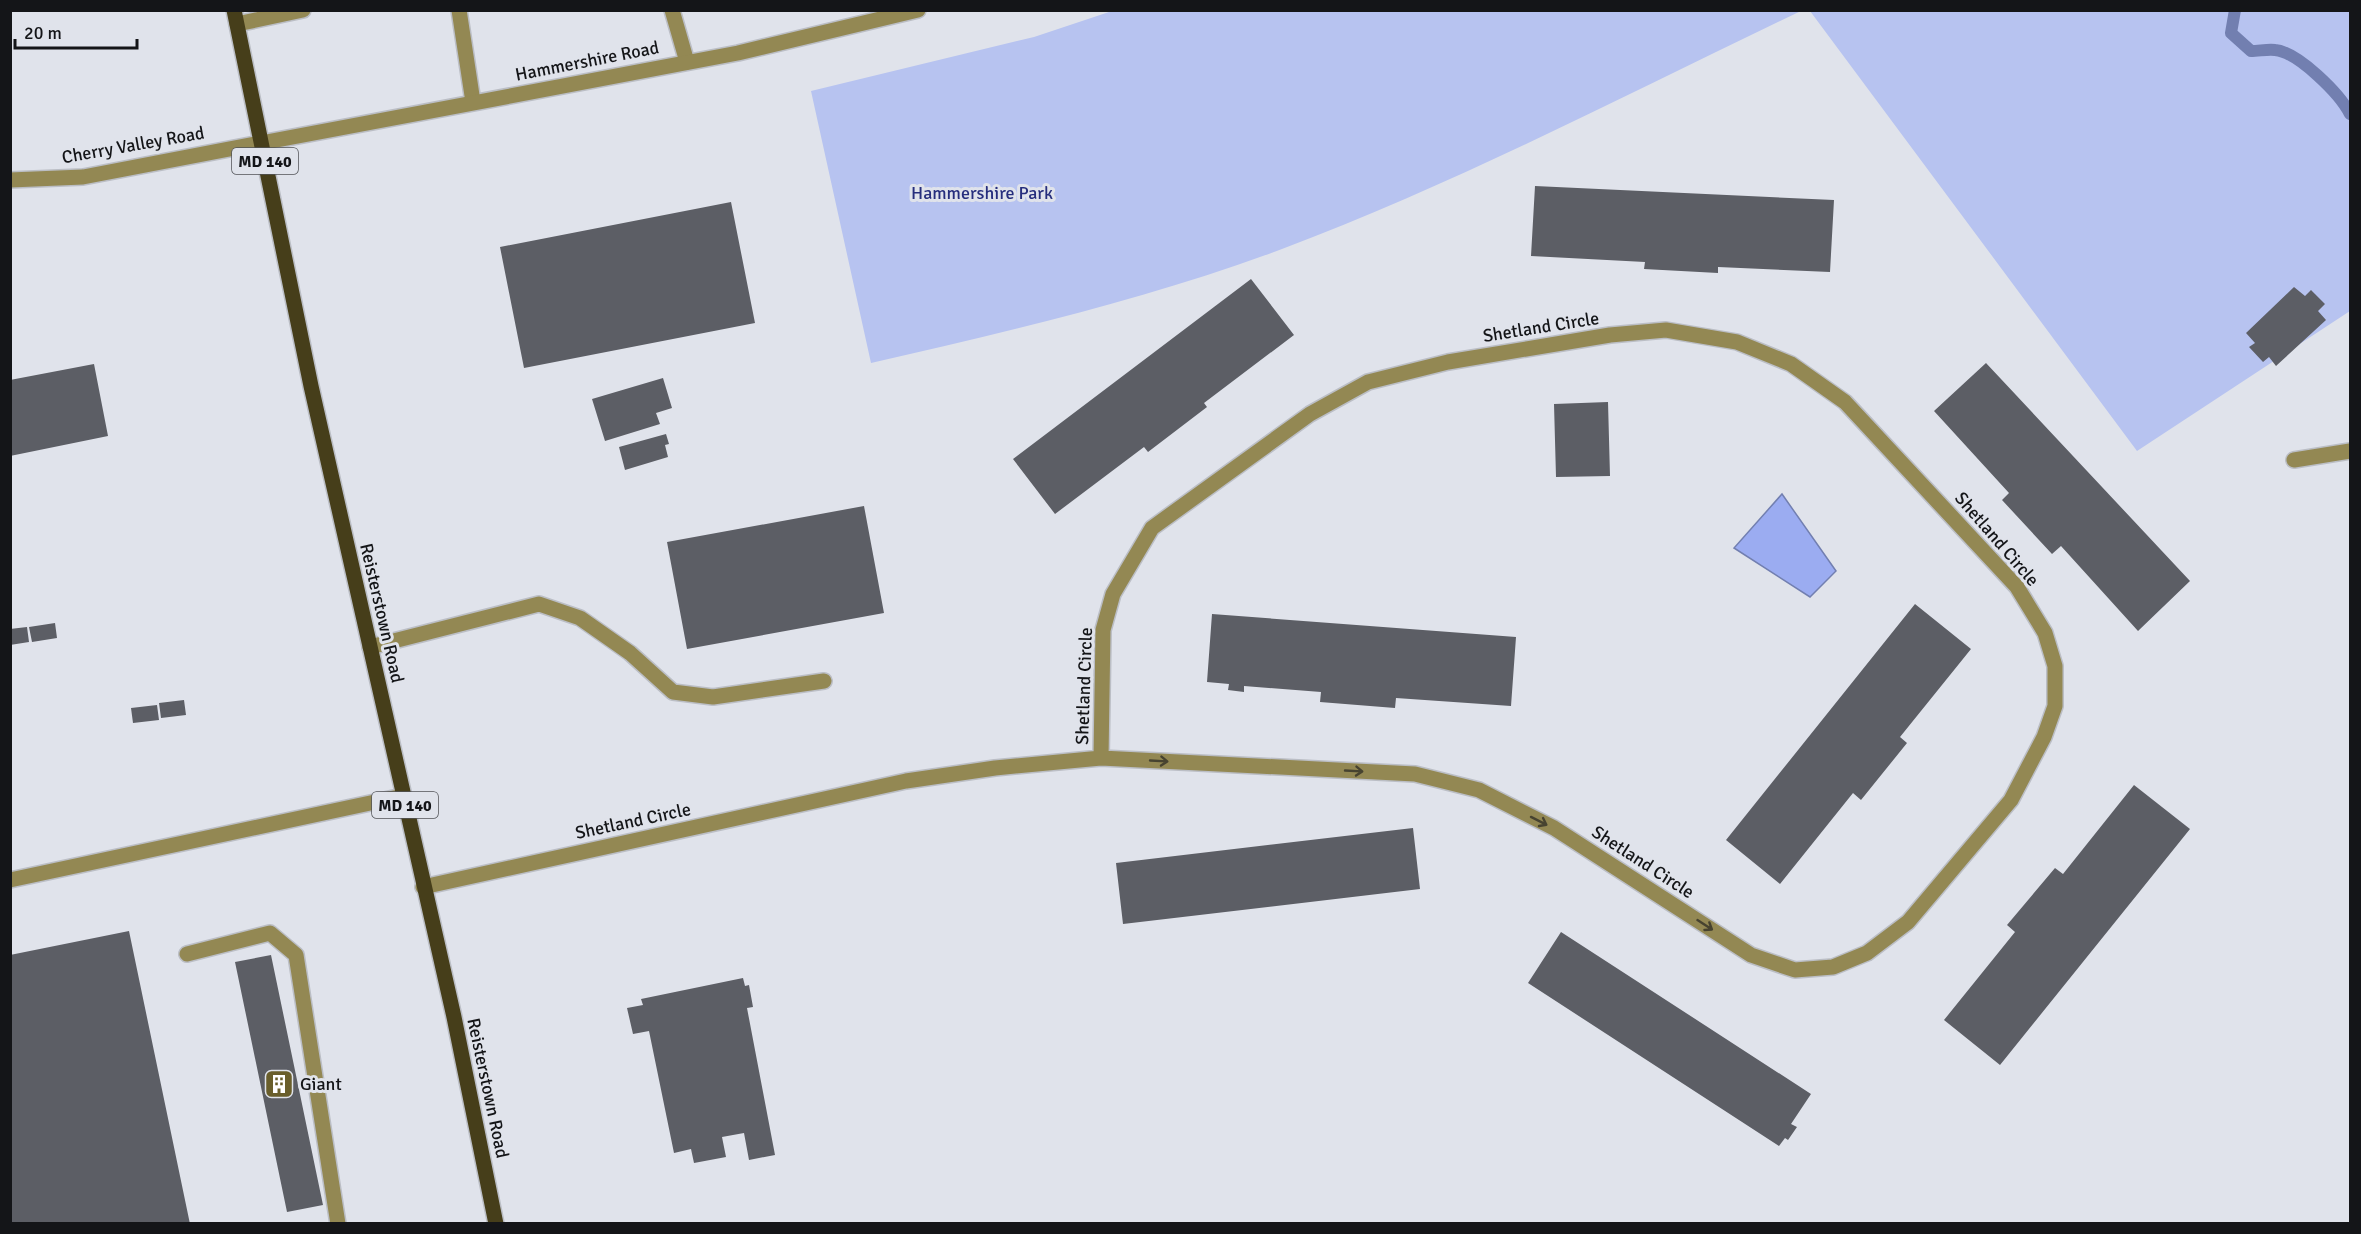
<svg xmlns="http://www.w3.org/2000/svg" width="2361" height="1234" font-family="Signika,sans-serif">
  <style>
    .green { fill: #b7c3f0 }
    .water { fill: #9bacf1; stroke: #727fb0; stroke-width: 1.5 }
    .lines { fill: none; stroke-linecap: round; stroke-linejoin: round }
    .stream { stroke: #727fb0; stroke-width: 12 }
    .building { fill: #5c5e65 }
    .service-casing { stroke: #bbbec5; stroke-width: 18 }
    .minor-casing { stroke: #bbbec5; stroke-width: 18 }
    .tertiary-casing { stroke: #bbbec5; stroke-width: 18 }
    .primary-casing { stroke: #bbbec5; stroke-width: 18 }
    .service { stroke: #938853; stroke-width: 15 }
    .minor { stroke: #938853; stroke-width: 15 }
    .tertiary { stroke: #938853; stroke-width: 15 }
    .primary { stroke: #463e1a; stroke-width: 15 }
    .oneway { stroke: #474330 }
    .labels { text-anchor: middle; stroke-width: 6; stroke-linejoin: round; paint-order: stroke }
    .shield { fill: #e0e3eb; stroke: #515357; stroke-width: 1.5 }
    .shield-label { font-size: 16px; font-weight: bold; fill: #141518 }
    .street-label { font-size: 18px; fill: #141518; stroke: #e0e3eb }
    .park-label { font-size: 18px; fill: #262e7d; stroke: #e0e3eb }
    .poi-label { font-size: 18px; fill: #141518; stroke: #e0e3eb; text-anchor: start }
  </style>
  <rect width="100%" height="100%" fill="#e0e3eb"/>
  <path class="green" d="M1115 10H1801V11C1629 93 1460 182 1282 249 1148 299 1010 331 871 363L811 91 1034 37Z
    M1810 11H2350V311L2137 451Z"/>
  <path class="water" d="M1782 494 1836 571 1810 597 1734 548Z"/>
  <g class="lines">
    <path class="stream" d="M2235 10 2231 33 2251 51C2259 51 2268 49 2275 50 2298 52 2340 94 2350 114"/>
  </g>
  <path class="building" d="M1535 186 1834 200 1830 272 1718 267V273L1644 269 1645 262 1531 256Z
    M731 202 755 323 524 368 500 247Z
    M1251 279 1294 335 1204 403 1207 407 1148 452 1144 447 1055 514 1013 459Z
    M2294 287 2305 296 2311 290 2325 304 2318 311 2326 320 2276 366 2269 357 2263 362 2249 347 2255 343 2246 333Z
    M1986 363 2190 581 2138 631 2061 546 2052 554 2002 500 2009 493 1934 411Z
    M94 364 108 436 10 456V380Z
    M663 378 672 408 656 413 660 424 605 441 592 399Z
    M1608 402 1610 476 1556 477 1554 404Z
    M666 434 669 444 665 445 668 457 625 470 619 447Z
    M864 506 884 613 687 649 667 542Z
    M1915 604 1971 649 1900 737 1907 743 1861 800 1853 793 1780 884 1726 840Z
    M1212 614 1516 637 1511 706 1396 698 1395 708 1320 702 1321 692 1244 686V692L1228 690 1229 684 1207 682Z
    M55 623 57 638 32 642 29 627Z
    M27 627 29 642 10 645V629Z
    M184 700 186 715 161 718 159 703Z
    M157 705 159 720 133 723 131 708Z
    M2134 785 2190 829 2000 1065 1944 1020 2015 932 2007 925 2055 868 2063 874Z
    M1413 828 1420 889 1123 924 1116 863Z
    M129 931 190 1224H10V955Z
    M1561 932 1811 1094 1791 1124 1797 1127 1788 1140 1785 1138 1779 1146 1528 983Z
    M271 955 323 1205 287 1212 235 962Z
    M743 978 745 986 749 985 753 1007 747 1008 775 1155 749 1160 744 1133 722 1137 726 1157 694 1163 691 1149 674 1153 649 1031 633 1034 627 1008 643 1005 641 999Z"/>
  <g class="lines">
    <g class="service-casing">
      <path id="service" d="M459 10 473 102
        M672 10 687 62
        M237 24 303 10
        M370 647 539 604 580 618 630 653 673 692 713 697 824 681
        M10 880 403 796
        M187 954 270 933 296 955 338 1224"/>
    </g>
    <g class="minor-casing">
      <path id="minor" d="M10 180 83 177 261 143
        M2294 460 2350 451
        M423 887 906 781 995 768 1101 758 1415 774 1479 790 1554 828 1751 955 1795 970 1833 967 1867 953 1908 922 2011 800 2044 737 2055 706V666L2045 633 2017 587 1845 402 1791 364 1737 342 1666 330 1610 335 1448 362 1368 382 1310 414 1152 528 1113 594 1103 630 1101 758"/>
    </g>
    <g class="tertiary-casing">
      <path id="tertiary" d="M261 143 738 53 918 10"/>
    </g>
    <g class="primary-casing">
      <path id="primary" d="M234 10 311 386 454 1017 496 1224"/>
    </g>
    <use href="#service" class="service"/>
    <use href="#minor" class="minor"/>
    <use href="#tertiary" class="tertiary"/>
    <use href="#primary" class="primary"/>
  </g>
  <defs><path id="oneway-shaft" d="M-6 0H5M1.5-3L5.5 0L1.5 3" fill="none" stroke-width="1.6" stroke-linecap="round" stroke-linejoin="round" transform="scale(1.5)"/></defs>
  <g class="oneway">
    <use href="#oneway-shaft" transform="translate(1159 761) rotate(3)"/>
    <use href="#oneway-shaft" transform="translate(1354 771) rotate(3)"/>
    <use href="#oneway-shaft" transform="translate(1539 821) rotate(27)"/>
    <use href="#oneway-shaft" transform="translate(1705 925) rotate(33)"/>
  </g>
  <defs>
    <g id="building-square" transform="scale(1.5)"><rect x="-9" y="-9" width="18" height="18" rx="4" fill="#695e2b" stroke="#e0e3eb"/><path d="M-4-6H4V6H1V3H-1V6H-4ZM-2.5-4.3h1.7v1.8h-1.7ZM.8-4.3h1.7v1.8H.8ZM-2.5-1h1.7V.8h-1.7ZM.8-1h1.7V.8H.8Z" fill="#fff"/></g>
  </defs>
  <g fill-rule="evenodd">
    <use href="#building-square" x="279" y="1084"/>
  </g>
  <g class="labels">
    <g class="shield">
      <rect x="232" y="148" width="66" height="26" rx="4.5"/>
      <rect x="372" y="792" width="66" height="26" rx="4.5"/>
    </g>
    <g class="shield-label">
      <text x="265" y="167">MD 140</text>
      <text x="405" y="811">MD 140</text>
    </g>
    <g class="street-label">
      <text transform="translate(587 61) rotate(-11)" y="6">Hammershire Road</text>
      <text transform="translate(133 145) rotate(-10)" y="6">Cherry Valley Road</text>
      <text transform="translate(1541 327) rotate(-9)" y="6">Shetland Circle</text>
      <text transform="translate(1997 539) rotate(49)" y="6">Shetland Circle</text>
      <text transform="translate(382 613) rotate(77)" y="6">Reisterstown Road</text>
      <text transform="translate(1084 686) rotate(-88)" y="6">Shetland Circle</text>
      <text transform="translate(633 821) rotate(-12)" y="6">Shetland Circle</text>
      <text transform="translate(1643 862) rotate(33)" y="6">Shetland Circle</text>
      <text transform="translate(488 1088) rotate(78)" y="6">Reisterstown Road</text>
    </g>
    <g class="park-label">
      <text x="982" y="199">Hammershire Park</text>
    </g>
    <g class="poi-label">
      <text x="300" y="1090">Giant</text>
    </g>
  </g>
  <rect width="2361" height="1234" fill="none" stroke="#141518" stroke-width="24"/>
  <path d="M15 39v9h122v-9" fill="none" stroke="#141518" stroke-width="3"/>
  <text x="24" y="39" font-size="18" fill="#141518" stroke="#e0e3eb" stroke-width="4.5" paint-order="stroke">20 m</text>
</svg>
